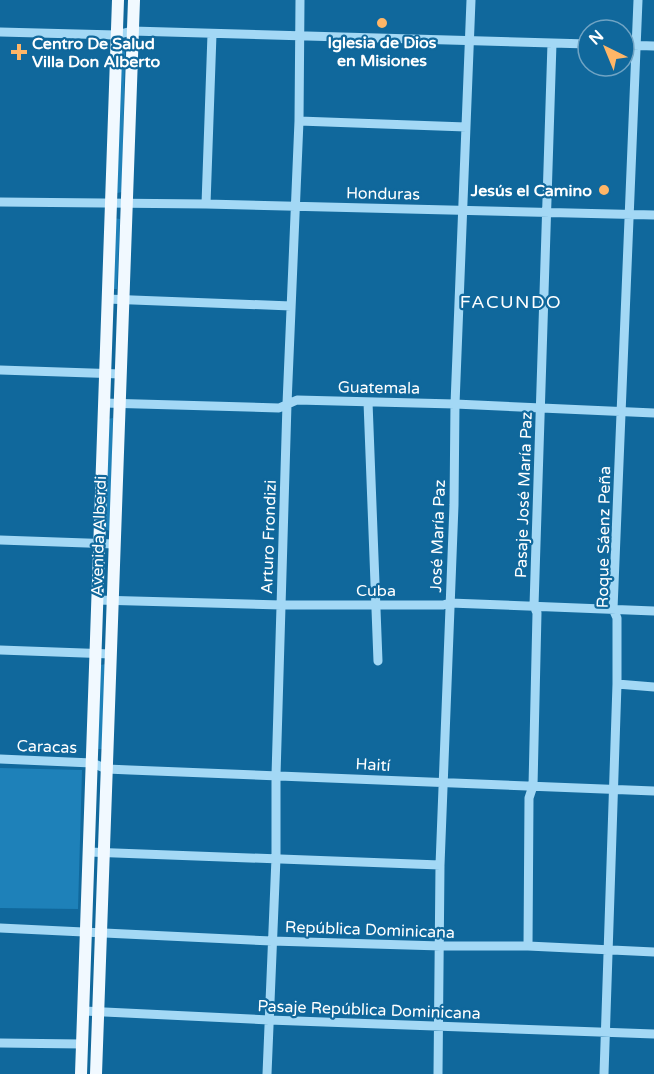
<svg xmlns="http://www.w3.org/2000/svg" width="654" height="1074" font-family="'Varela Round',sans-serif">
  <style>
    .green { fill: #1e81b9 }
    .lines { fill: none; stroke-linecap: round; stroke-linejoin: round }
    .minor { stroke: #a3d8f5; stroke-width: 9 }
    .major { stroke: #f1f9ff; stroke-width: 12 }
    .poi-dot { fill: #ffb667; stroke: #10689c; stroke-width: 2 }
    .labels { text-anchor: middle; stroke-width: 4.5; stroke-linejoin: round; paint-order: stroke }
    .poi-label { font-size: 16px; font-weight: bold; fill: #fff; stroke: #10689c }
    .street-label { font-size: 16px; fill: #fff; stroke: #10689c }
    .neighbourhood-label { font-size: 18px; letter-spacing: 1.5px; fill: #fff; stroke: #10689c }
  </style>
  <rect width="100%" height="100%" fill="#10689c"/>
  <path class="green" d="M121 51H125L122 192 117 193Z
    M114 218 120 219 117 289H112Z
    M113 418 110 531 104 529 108 419Z
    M106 664 102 749H96L100 665Z
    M0 768 82 770 78 909 0 908Z"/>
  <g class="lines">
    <path class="minor" d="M0 32 116 35 132 31 588 44
      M624 45 654 46
      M299 121 466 127
      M0 202 206 204 654 215
      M206 204 212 34
      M107 299 291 306
      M0 370 121 374
      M368 402 378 661
      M104 403 279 408 297 400 455 404 654 413
      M0 540 115 544
      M97 600 281 605H443L450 603 654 611
      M0 650 111 654
      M617 684 654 687
      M0 759 92 763 107 769 130 770 654 791
      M89 852 440 865
      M0 928 272 941 441 946H528L654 952
      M528 946 529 798 533 786 537 613 534 606 552 43
      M84 1011 269 1020 654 1034
      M0 1043 82 1044
      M267 1074 276 858V775L287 404 299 121 300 0
      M438 1074 440 865 454 505 455 404 471 0
      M604 1074 617 684V618L613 609 638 0"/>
    <path class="major" d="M81 1074 118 0
      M96 1074 134 0"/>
  </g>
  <g class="poi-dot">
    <circle cx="382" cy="23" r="6"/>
    <path d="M16 43h6v6h6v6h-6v6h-6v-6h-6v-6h6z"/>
    <circle cx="604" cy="190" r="6"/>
  </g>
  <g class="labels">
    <g class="poi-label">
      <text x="382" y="48">Iglesia de Dios<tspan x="382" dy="18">en Misiones</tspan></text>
      <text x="32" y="49" text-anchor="start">Centro De Salud<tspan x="32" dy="18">Villa Don Alberto</tspan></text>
      <text x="592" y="196" text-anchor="end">Jesús el Camino</text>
    </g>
    <g class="street-label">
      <text transform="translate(383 193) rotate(1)" y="6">Honduras</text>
      <text transform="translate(379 387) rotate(1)" y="6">Guatemala</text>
      <text transform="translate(523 495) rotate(-88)" y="6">Pasaje José María Paz</text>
      <text transform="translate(98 536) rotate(-88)" y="6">Avenida Alberdi</text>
      <text transform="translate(437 536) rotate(-88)" y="6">José María Paz</text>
      <text transform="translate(268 537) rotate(-88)" y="6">Arturo Frondizi</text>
      <text transform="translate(603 537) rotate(-89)" y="6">Roque Sáenz Peña</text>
      <text x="376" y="596">Cuba</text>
      <text transform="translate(47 746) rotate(2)" y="6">Caracas</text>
      <text transform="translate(373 764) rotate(3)" y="6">Haití</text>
      <text transform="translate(370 929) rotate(2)" y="6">República Dominicana</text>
      <text transform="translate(369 1009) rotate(2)" y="6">Pasaje República Dominicana</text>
    </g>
    <g class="neighbourhood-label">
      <text x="511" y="308">FACUNDO</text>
    </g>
  </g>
  <g transform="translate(606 48) rotate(317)"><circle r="28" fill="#10689c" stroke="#70a4c4" stroke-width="1.5"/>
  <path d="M0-4.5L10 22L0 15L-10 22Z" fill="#ffb667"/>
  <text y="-9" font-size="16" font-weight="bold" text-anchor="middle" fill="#ffffff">N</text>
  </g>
</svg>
